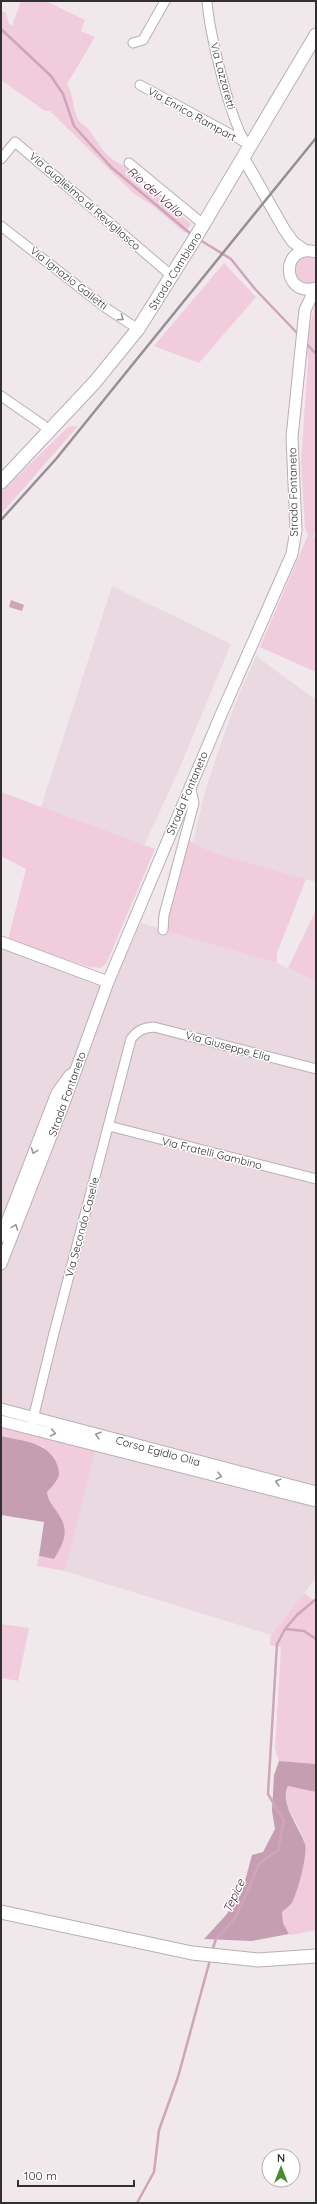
<svg xmlns="http://www.w3.org/2000/svg" width="317" height="2204" font-family="Quicksand,sans-serif">
  <style>
    .built { fill: #ead9e1 }
    .green { fill: #f1ccdd }
    .forest { fill: #c69eb2 }
    .water { fill: #cea5b9 }
    .lines { fill: none; stroke-linecap: round; stroke-linejoin: round }
    .stream { stroke: #cea5b9; stroke-width: 2.5 }
    .minor-casing { stroke: #b8afb3; stroke-width: 11 }
    .tertiary-casing { stroke: #b8afb3; stroke-width: 13 }
    .secondary-casing { stroke: #b8afb3; stroke-width: 15 }
    .minor { stroke: #fff; stroke-width: 9 }
    .tertiary { stroke: #fff; stroke-width: 11 }
    .secondary { stroke: #fff; stroke-width: 13 }
    .rail { stroke: #969093; stroke-width: 2.5 }
    .oneway { stroke: #989798 }
    .labels { text-anchor: middle; stroke-width: 3; stroke-linejoin: round; paint-order: stroke }
    .street-label { font-size: 11px; fill: #322f31; stroke: #fff }
    .water-label { font-size: 12px; font-style: italic; fill: #4b1936; stroke: #fff }
  </style>
  <rect width="100%" height="100%" fill="#f1e8ec"/>
  <path class="built" d="M112 586 231 644 177 774 144 846 41 807Z
    M256 656 316 700V882L215 853 193 842 206 788 221 743 235 704Z
    M141 923 277 963 316 982V1578L271 1635 65 1571 91 1458 1 1436V945L111 988Z"/>
  <path class="green" d="M21 1H46L85 20 81 31 95 37 67 84C74 95 72 107 78 119 80 124 86 126 89 130 97 140 103 154 115 161 123 166 128 165 137 173L132 180 146 192 149 189 191 224 185 233 153 206 133 193 50 111H45L1 80V11L6 13 9 24 12 26Z
    M310 256 316 259V281C295 292 285 258 310 256Z
    M224 263 256 297 199 363 154 346Z
    M316 298V530L313 537 316 538V672L260 647 308 535 305 528 301 461 308 363 307 342Z
    M78 426 1 514V492L68 427Z
    M1 792 155 849 107 962 101 968 89 967 8 940 26 869 1 856Z
    M186 839 215 853 306 879 277 953V963L167 931 166 923Z
    M316 910V982L288 968Z
    M1 1425 95 1450 65 1571 37 1566 39 1556 54 1559 47 1492 58 1480 43 1446 1 1436Z
    M304 1593 316 1602V1764L279 1761 275 1749 281 1647 270 1645 271 1635Z
    M1 1624 29 1628 18 1681 1 1678Z
    M288 1786 316 1792V1930L292 1935 289 1934 283 1923 282 1912C291 1903 294 1896 298 1883 302 1871 306 1860 305 1847 304 1827 279 1807 288 1786Z"/>
  <path class="forest" d="M1 1436C21 1441 44 1441 55 1460 63 1476 58 1480 47 1492 48 1500 51 1503 55 1509 70 1529 66 1539 54 1559L39 1556 44 1522 1 1515Z
    M279 1761 316 1764V1792L288 1786C279 1803 300 1828 305 1844 308 1854 297 1896 291 1904 288 1907 284 1910 282 1912L283 1923 289 1934 252 1941 204 1939 226 1915 242 1892 252 1855 263 1852 275 1829 272 1811 274 1775Z"/>
  <path class="water" d="M11 600 24 605 22 611 9 607Z"/>
  <g class="lines">
    <path class="stream" d="M1 29 51 76 63 94 74 126 111 167 192 235
      M200 240 231 259 255 289 299 335
      M305 342 316 354
      M285 1629 297 1615 316 1599
      M212 1951 216 1939 236 1917 259 1864 278 1850 284 1821 268 1794 277 1644 285 1629 304 1631 316 1639
      M137 2203 154 2172 159 2130 178 2077 210 1960"/>
    <g class="minor-casing">
      <path id="minor" d="M207 1C209 29 231 128 249 147
        M133 43 143 40 165 1
        M140 85 243 141
        M1 159 15 142 172 276
        M129 163 203 224
        M1 226 106 308 138 329
        M1 396 43 425 50 432
        M163 930 164 915 194 803 190 785
        M109 1126 316 1179
        M32 1423 54 1333 131 1039C138 1030 143 1028 154 1027L316 1069"/>
    </g>
    <g class="tertiary-casing">
      <path id="tertiary" d="M243 157 284 229 293 242 306 251
        M316 252C280 242 281 298 316 288
        M1 942 108 982
        M1 1237 57 1093 70 1075
        M1 1264 61 1111 108 982 220 717 292 554 296 530 292 437 305 310 315 289
        M1 1409 316 1492
        M1 1421 316 1501"/>
    </g>
    <g class="secondary-casing">
      <path id="secondary" d="M1 482 95 382 138 329 194 240 316 35
        M1 1912 192 1953 258 1960 316 1956"/>
    </g>
    <use href="#minor" class="minor"/>
    <use href="#tertiary" class="tertiary"/>
    <use href="#secondary" class="secondary"/>
    <path class="rail" d="M1 520 56 459 316 138"/>
  </g>
  <defs><path id="oneway-chevron" d="M-2-3.5L2.5 0L-2 3.5" fill="none" stroke-width="1.6" stroke-linecap="round" stroke-linejoin="round"/></defs>
  <g class="oneway">
    <use href="#oneway-chevron" transform="translate(121 318) rotate(34)"/>
    <use href="#oneway-chevron" transform="translate(34 1151) rotate(111)"/>
    <use href="#oneway-chevron" transform="translate(15 1227) rotate(-69)"/>
    <use href="#oneway-chevron" transform="translate(53 1433) rotate(12)"/>
    <use href="#oneway-chevron" transform="translate(98 1435) rotate(-164)"/>
    <use href="#oneway-chevron" transform="translate(219 1476) rotate(14)"/>
    <use href="#oneway-chevron" transform="translate(278 1482) rotate(-165)"/>
  </g>
  <g class="labels">
    <g class="street-label">
      <text transform="translate(223 76) rotate(75)" y="4">Via Lazzaretti</text>
      <text transform="translate(192 114) rotate(29)" y="4">Via Enrico Rampart</text>
      <text transform="translate(85 201) rotate(41)" y="4">Via Guglielmo di Revigliasco</text>
      <text transform="translate(175 271) rotate(-58)" y="4">Strada Cambiano</text>
      <text transform="translate(69 278) rotate(38)" y="4">Via Ignazio Galletti</text>
      <text transform="translate(293 492) rotate(-91)" y="4">Strada Fontaneto</text>
      <text transform="translate(187 793) rotate(-67)" y="4">Strada Fontaneto</text>
      <text transform="translate(228 1046) rotate(15)" y="4">Via Giuseppe Elia</text>
      <text transform="translate(67 1094) rotate(-70)" y="4">Strada Fontaneto</text>
      <text transform="translate(212 1153) rotate(14)" y="4">Via Fratelli Gambino</text>
      <text transform="translate(82 1227) rotate(-75)" y="4">Via Secondo Caselle</text>
      <text transform="translate(158 1451) rotate(15)" y="4">Corso Egidio Olia</text>
    </g>
    <g class="water-label">
      <text transform="translate(155 192) rotate(41)" y="4">Rio del Vallo</text>
      <text transform="translate(234 1896) rotate(-65)" y="4">Tepice</text>
    </g>
  </g>
  <rect width="317" height="2204" fill="none" stroke="#322f31" stroke-width="4"/>
  <g transform="translate(281 2168)"><circle r="19" fill="#ffffff" stroke="#adacad"/>
  <path d="M0-3L7 15L0 10L-7 15Z" fill="#498b2d"/>
  <text y="-6" font-size="11" font-weight="bold" text-anchor="middle" fill="#322f31">N</text>
  </g>
  <path d="M18 2180v6h116v-6" fill="none" stroke="#322f31" stroke-width="2"/>
  <text x="24" y="2180" font-size="12" fill="#322f31" stroke="#ffffff" stroke-width="3" paint-order="stroke">100 m</text>
</svg>
